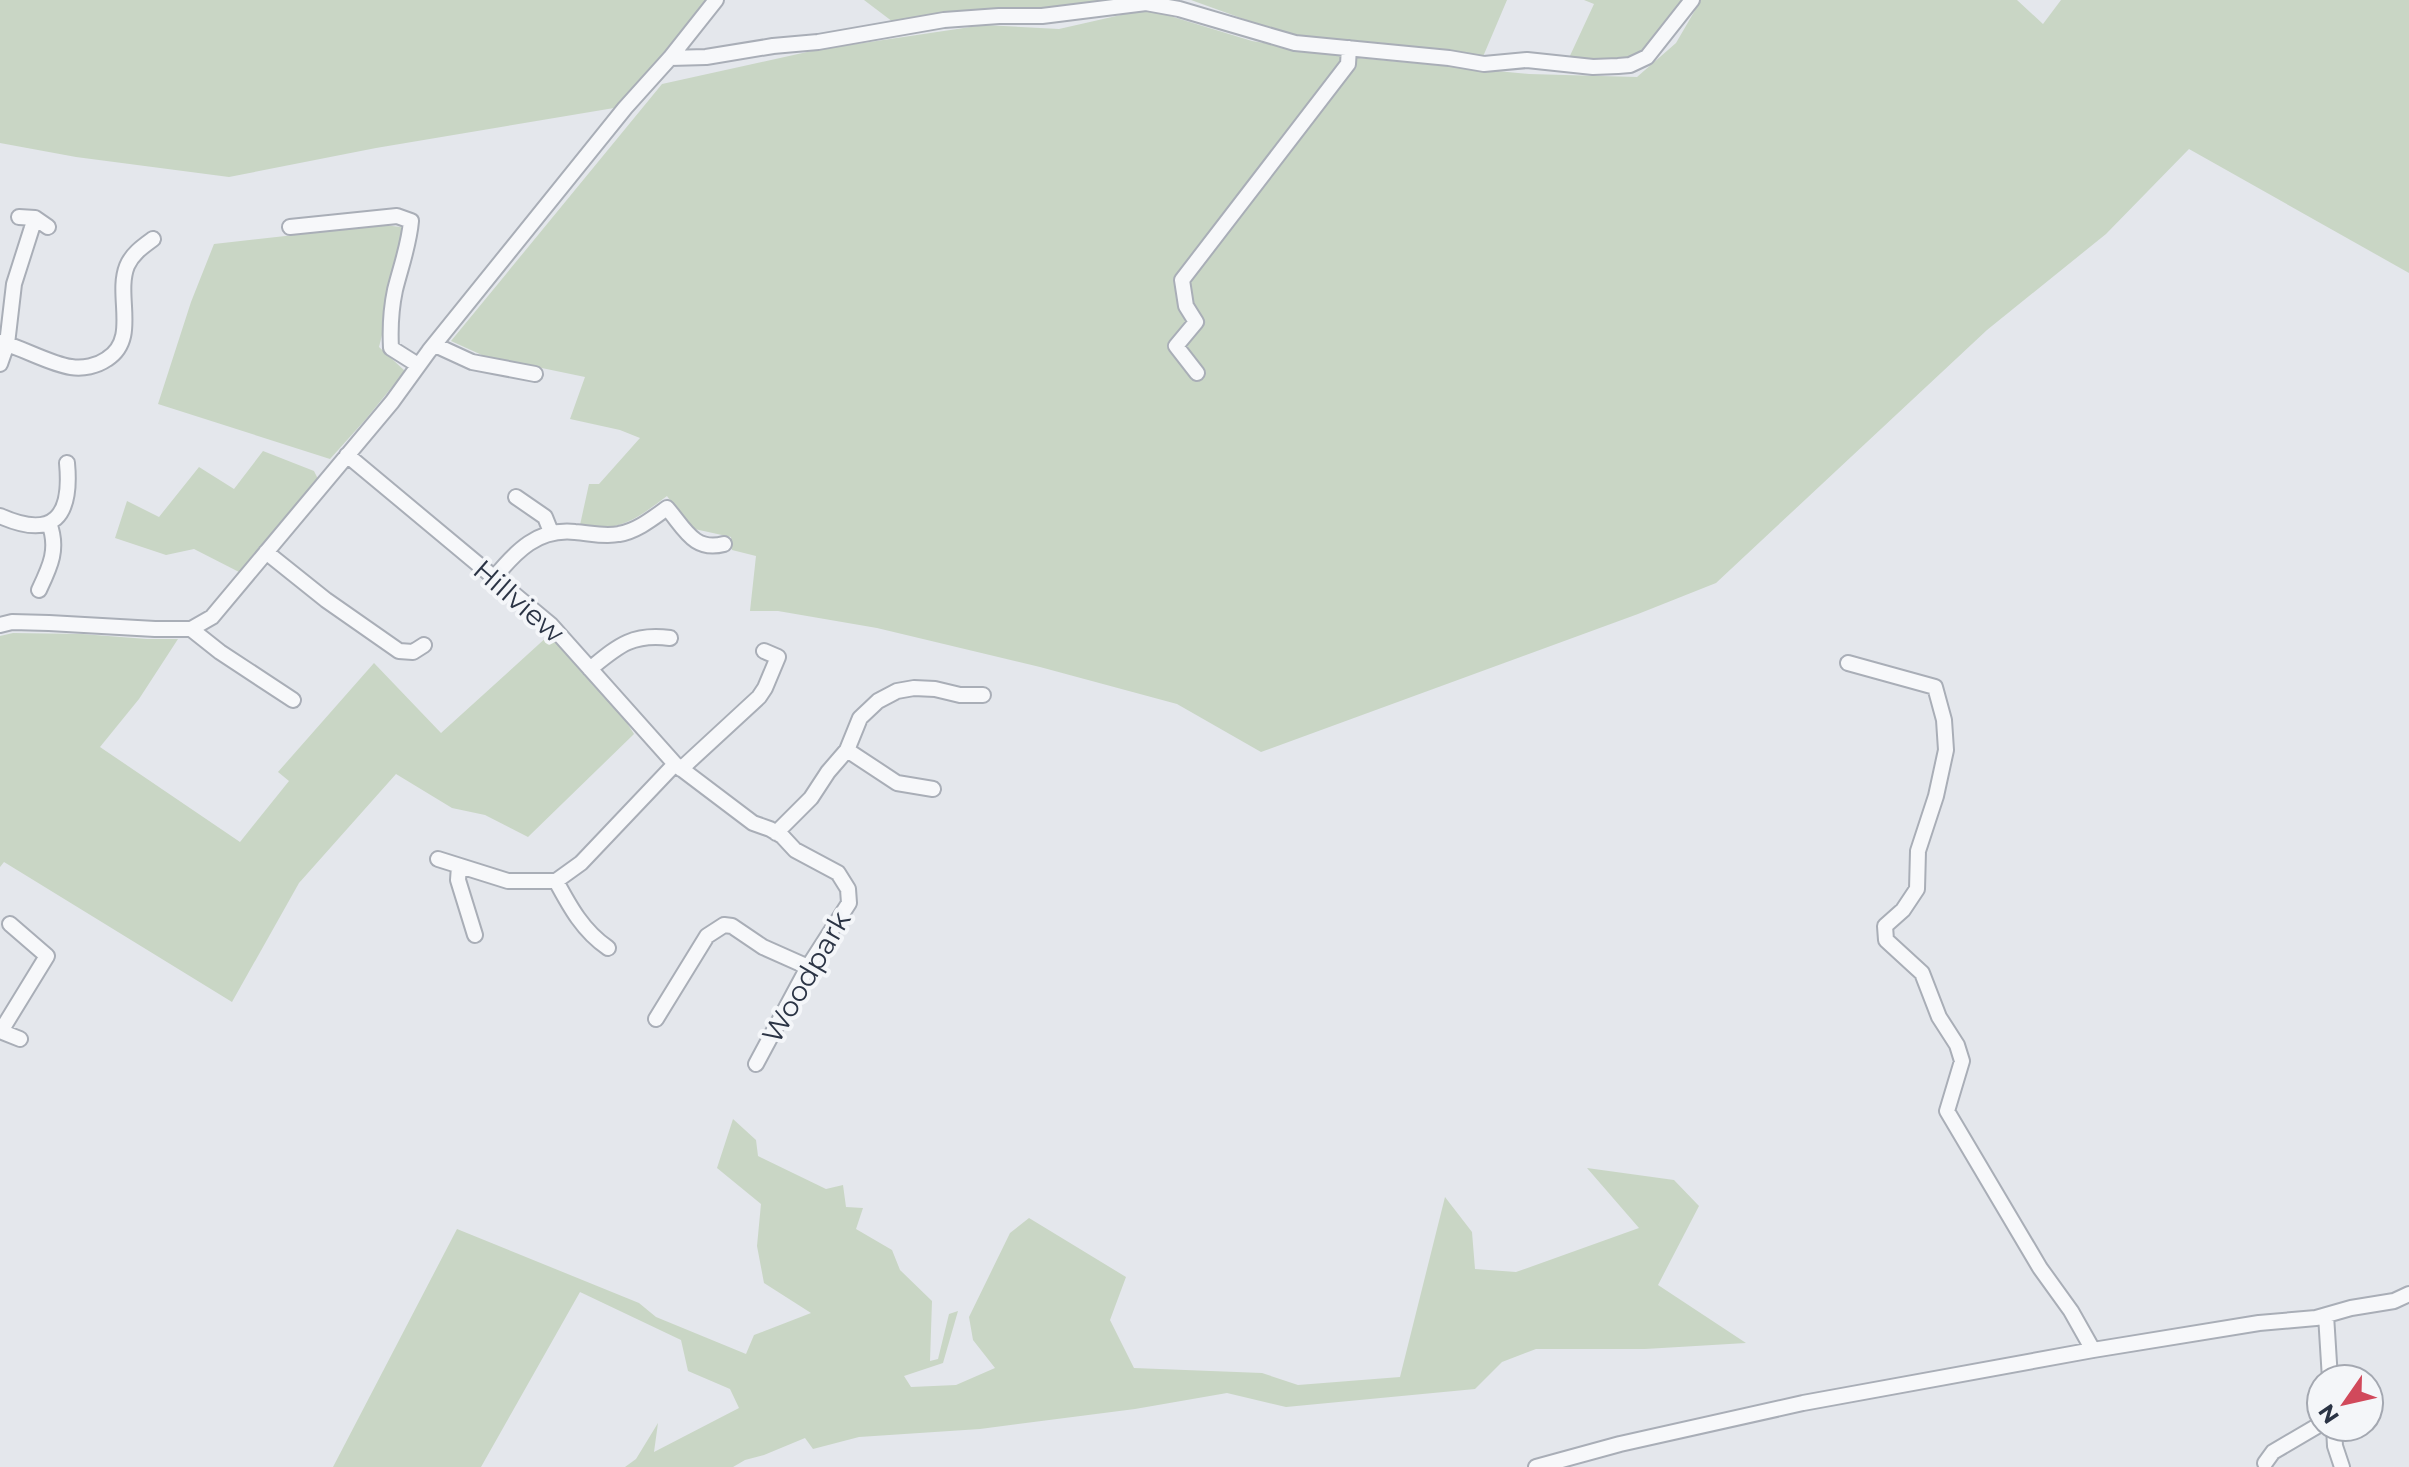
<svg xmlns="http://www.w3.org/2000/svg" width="2409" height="1467" font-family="Montserrat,sans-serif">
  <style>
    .green { fill: #c9d6c5 }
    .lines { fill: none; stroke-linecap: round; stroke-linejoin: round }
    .minor-casing { stroke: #a9aeb7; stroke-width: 18 }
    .minor { stroke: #f7f8fa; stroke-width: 14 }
    .labels { text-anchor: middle; stroke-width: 8; stroke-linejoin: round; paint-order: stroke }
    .street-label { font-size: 28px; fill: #2b3445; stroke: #f4f6f9 }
  </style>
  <rect width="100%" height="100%" fill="#e4e7ec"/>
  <path class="green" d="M0 0H708L620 107 376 148 229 177 76 157 0 143Z
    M864 0H1129L897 25Z
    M1191 0H1507L1482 59 1384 43 1285 34Z
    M1584 0H1689L1650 46 1631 62 1568 60 1594 4Z
    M1701 0H2017L2043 24 2061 0H2409V273L2189 149 2106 234 1987 330 1716 583 1638 614 1261 752 1177 704 1040 667 877 628 778 611H750L756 556 732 550 731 537 690 528 667 496C636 519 620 533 580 525L589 484H599L640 438 620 430 570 419 585 377 484 356 451 341 662 84 816 50 984 25 1059 29 1147 9 1252 41 1359 58 1529 74 1637 77 1676 43Z
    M384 225 409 228 379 347 405 371 366 419 330 459 158 404 191 302 214 244Z
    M263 451 314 471 318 479 241 573 194 549 166 555 115 538 127 501 159 517 199 467 234 489Z
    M13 633 82 634 147 639H178L139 699 100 747 240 842 289 781 278 772 374 663 441 733 549 635 620 712 634 734 528 837 485 815 452 808 396 774 299 883 232 1002 4 862 0 867V636Z
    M733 1119 756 1140 758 1156 826 1189 843 1185 846 1207 863 1208 856 1229 892 1250 900 1270 932 1301 930 1361 938 1359 949 1314 958 1311 943 1363 904 1376 911 1387 956 1385 995 1368 973 1340 969 1317 1010 1233 1029 1218 1126 1277 1110 1320 1134 1368 1262 1373 1298 1385 1400 1377 1445 1197 1472 1232 1475 1269 1516 1272 1639 1228 1587 1168 1674 1180 1699 1206 1658 1285 1746 1343 1645 1349H1536L1502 1362 1475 1389 1286 1407 1227 1393 1135 1409 980 1429 859 1437 813 1449 805 1438 764 1455 745 1460 733 1467H625L636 1459 658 1423 654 1452 739 1408 730 1389 688 1371 681 1340 580 1292 481 1467H333L457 1229 639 1303 656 1317 746 1354 754 1335 811 1313 764 1283 757 1246 761 1204 717 1168Z"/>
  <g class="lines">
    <g class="minor-casing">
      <path id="minor" d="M670 58 706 57 773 46 818 42 944 20 999 16H1042L1146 3 1179 9 1295 43 1449 58 1484 64 1527 60 1593 67 1618 66 1630 65 1647 57 1692 0
        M19 217 35 218 48 227
        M290 227 397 216 411 221C409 245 401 266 395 290 391 309 390 329 391 348L418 365
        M0 342C23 348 50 364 71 367 83 369 97 366 107 359 139 339 115 296 127 266 132 254 142 247 153 239
        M435 345 472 362 535 374
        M0 364 7 344 14 284 35 218
        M1197 373 1176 346 1196 322 1186 306 1182 280 1348 64 1349 48
        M347 455 551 625 675 764 753 823 770 829 782 836 795 850 838 873 848 889 849 903 808 967 756 1064
        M516 497 545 517 551 532
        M0 516C54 540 72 516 67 463
        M266 552 326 600 399 651 413 652 424 645
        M494 578C516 551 538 528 575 532 590 533 604 537 619 534 637 531 653 518 667 508 685 529 694 552 724 544
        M39 590C50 567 59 549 49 523
        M0 625 12 622 49 623 155 629H191L212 617 392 402 429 351 625 108 670 58 716 0
        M191 629 220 652 293 700
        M1848 663 1935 687 1944 720 1946 750 1936 796 1918 851 1917 889 1903 910 1885 926 1886 940 1922 973 1939 1017 1957 1045 1962 1061 1947 1111 2040 1268 2071 1311 2093 1350
        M590 669C618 646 632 633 670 638
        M847 750 897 783 933 789
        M681 769 759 697 765 688 778 657 764 651
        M776 833 811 798 828 772 847 750 860 718 878 701 897 691 914 688 935 689 960 695H983
        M438 859 508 881H556L581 863 675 764
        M459 866 458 880 475 935
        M556 881C570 907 583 931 608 948
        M656 1019 707 936 724 925 732 926 763 947 808 967
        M0 1031 20 1039
        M1 1031 47 956 10 924
        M2326 1315 2330 1379
        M2334 1427 2335 1446 2342 1467
        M2265 1463 2273 1452 2319 1425 2321 1419
        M1536 1467 1620 1444 1803 1403 2093 1350 2259 1323 2316 1318 2351 1308 2394 1301 2409 1294"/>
    </g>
    <use href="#minor" class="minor"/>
  </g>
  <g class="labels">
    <g class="street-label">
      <text transform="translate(519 601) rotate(41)" y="10">Hillview</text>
      <text transform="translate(806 977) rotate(-60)" y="10">Woodpark</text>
    </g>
  </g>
  <g transform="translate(2345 1403) rotate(236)"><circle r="38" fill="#f4f6f9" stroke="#a4a8b1" stroke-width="2"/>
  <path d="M0-6L14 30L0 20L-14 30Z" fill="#d1495b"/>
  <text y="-12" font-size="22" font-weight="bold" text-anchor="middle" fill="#2b3445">N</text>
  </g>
</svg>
